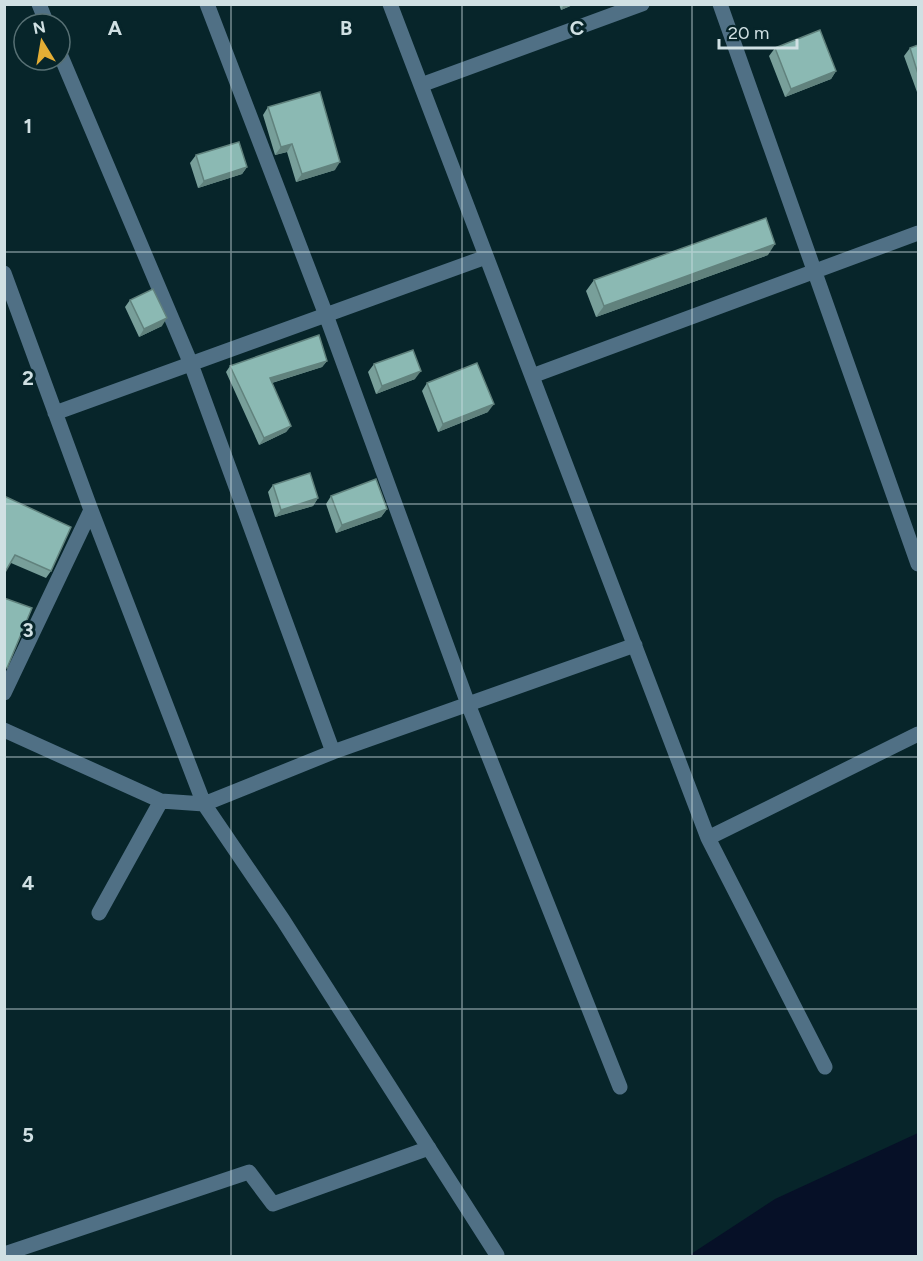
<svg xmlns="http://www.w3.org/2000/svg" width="923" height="1261" font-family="Figtree,sans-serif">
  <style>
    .water { fill: #061027 }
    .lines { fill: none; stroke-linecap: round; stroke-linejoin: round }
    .minor { stroke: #507085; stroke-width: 15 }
    .wall { fill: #789f9a }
    .shaded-wall { fill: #61827d }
    .building { fill: #8bb9b3; stroke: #61827d; stroke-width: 1.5 }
    .grid { fill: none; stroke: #d0e0e3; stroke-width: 1.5; stroke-opacity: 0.55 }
    .grid-label { font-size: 20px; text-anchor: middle; font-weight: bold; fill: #d0e0e3; stroke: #07252a; stroke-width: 6; stroke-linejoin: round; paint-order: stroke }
  </style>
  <rect width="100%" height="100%" fill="#07252a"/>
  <path class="water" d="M918 1133V1256H688L775 1199Z"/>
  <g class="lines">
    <path class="minor" d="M39 4 47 24
      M207 4 326 315 468 704 620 1087
      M390 4 708 838 825 1067
      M720 4 918 564
      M60 54 191 364 333 752
      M421 85 642 4
      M4 273 91 510 204 804 283 920 497 1255
      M532 376 918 233
      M55 413 486 257
      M4 693 91 510
      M4 730 161 801 204 804 333 752 635 645
      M708 838 918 734
      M99 913 161 801
      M4 1254 249 1172 273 1204 429 1148"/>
  </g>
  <path class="wall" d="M559 4H575L561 10Z
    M918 45V92H917L904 56 910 48Z
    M775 48 836 71 831 79 785 97 769 56Z
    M268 107 335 170 296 182 287 152 275 155 263 115Z
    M196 155 247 167 242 174 198 188 190 163Z
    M768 255 596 317 586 291 594 280Z
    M130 300 162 326 139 337 125 307Z
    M327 361 322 367 272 383 291 426 286 432 259 445 226 372 230 366Z
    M374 364 415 379 376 394 368 372Z
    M427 383 488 412 438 432 422 391Z
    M273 485 318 498 313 506 275 517 268 492Z
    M4 496 51 571 46 578 11 563Z
    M331 496 387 509 381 517 336 533 326 504Z"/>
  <path class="shaded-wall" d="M564 4H575L561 10Z
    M836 71 831 79 785 97 791 89Z
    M292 144 287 152 275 155 281 147Z
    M340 162 335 170 296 182 302 174Z
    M247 167 242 174 198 188 204 181Z
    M775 244 768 255 596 317 604 306Z
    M167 318 162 326 139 337 144 329Z
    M327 361 322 367 265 385 270 378Z
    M421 371 415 379 376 394 382 386Z
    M494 404 488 412 438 432 443 424Z
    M291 426 286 432 259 445 264 438Z
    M318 498 313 506 275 517 281 510Z
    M387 509 381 517 336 533 342 525Z"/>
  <path class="building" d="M820 30 836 71 791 89 775 48Z
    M918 45V74L910 48Z
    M320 92 340 162 302 174 292 144 281 147 268 107Z
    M239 142 247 167 204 181 196 155Z
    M766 218 775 244 604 306 594 280Z
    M153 289 167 318 144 329 130 300Z
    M319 335 327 361 270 378 291 426 264 438 230 366Z
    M413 350 421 371 382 386 374 364Z
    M477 363 494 404 443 424 427 383Z
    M310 473 318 498 281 510 273 485Z
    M376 479 387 509 342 525 331 496Z
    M4 496 71 527 51 571 15 555 4 574Z
    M4 598 32 608 7 668 4 667Z"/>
  <path class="grid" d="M231 4V1256M462 4V1256M692 4V1256M4 252H918M4 504H918M4 757H918M4 1009H918"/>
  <g class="grid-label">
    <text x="115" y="35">A</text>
    <text x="346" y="35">B</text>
    <text x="577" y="35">C</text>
    <text x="28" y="133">1</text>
    <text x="28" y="385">2</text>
    <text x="28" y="637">3</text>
    <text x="28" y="890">4</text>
    <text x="28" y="1142">5</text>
  </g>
  <rect width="923" height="1261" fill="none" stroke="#d0e0e3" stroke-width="12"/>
  <g transform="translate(42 42) rotate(349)"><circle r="28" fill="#07252a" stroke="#577074" stroke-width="1.5"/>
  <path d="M0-4.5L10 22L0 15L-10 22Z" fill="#e4ae35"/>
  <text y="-9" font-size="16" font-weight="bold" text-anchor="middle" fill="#d0e0e3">N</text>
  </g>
  <path d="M719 39v9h78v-9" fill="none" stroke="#d0e0e3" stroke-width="3"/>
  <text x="728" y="39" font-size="18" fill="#d0e0e3" stroke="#07252a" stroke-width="4.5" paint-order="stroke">20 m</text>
</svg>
